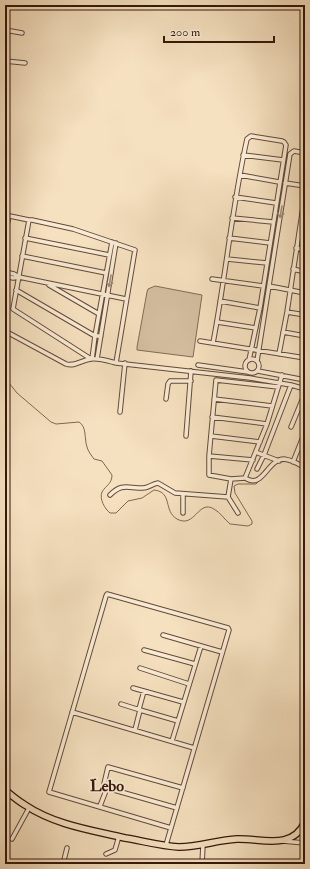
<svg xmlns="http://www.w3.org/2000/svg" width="310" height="869" font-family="'IM FELL Double Pica',serif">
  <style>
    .green { fill: #d4bea0; stroke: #846a55 }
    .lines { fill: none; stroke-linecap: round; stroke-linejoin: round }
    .stream { stroke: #816751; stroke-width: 1 }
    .minor-casing { stroke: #654937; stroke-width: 5.5 }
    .primary-casing { stroke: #35170a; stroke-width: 8 }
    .minor { stroke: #f8ebd5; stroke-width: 3.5 }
    .primary { stroke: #f5e0bf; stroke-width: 5.5 }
    .oneway { stroke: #a08c7a }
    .labels { text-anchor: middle; stroke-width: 3.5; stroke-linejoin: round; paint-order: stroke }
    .quarter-label { font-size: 16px; font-weight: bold; fill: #35170a; stroke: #f8ebd5 }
  </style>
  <rect width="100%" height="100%" fill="#f5e0bf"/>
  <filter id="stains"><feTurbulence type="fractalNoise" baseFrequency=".005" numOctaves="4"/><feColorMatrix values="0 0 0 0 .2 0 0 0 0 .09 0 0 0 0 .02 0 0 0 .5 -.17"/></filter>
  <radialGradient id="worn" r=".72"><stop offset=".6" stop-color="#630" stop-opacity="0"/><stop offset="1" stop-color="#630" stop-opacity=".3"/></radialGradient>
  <path class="green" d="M155 286 202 295 193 357 137 350V347L147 292 148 289Z"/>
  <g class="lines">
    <path class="stream" d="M5 378 17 393 51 422 56 424 79 422C87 427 84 438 87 447 88 451 91 455 94 459L102 461 112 475C112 484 106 485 102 492 99 499 105 509 110 513H116L128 501 142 498 154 490C173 492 163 511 177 519 195 529 198 499 214 509 221 513 224 519 230 524L248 526 252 524V521L235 493 234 486 238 484H256L260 480
      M270 470 276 463 287 461"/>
    <g class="minor-casing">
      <path id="minor" d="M5 30 22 33
        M5 61 25 63
        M243 155 283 160
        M240 175 279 182
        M285 183 305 186
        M235 197 276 203
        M5 215 29 220
        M232 218 273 222
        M5 234 9 216
        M25 238 109 255
        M229 238 270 243
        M296 248 305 250
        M22 256 106 273
        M227 259 267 263
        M293 269 305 272
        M5 272 14 274 19 277
        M5 276 13 278 19 277 126 299
        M212 279 263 286
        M49 285 99 314
        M269 286 305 293
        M16 290 95 336H101
        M220 301 260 308
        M287 312 305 315
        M217 322 256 328
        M5 331 66 364C75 367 81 360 91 359 99 358 108 361 116 363L250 378 291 385 305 389
        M283 332 305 336
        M200 341 305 358
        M213 343C226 275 232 206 247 139L251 136 282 141 284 142 286 145 260 308 249 360
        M279 354 287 312 305 194
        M245 366a7 7 0 1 1 14 0a7 7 0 1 1-14 0Z
        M91 359 13 309 29 220H32L73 229 135 250 116 363
        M92 359 95 336 112 242
        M97 359 116 243
        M257 361 290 154 294 151 305 153
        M198 365 248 372
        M258 371 305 380
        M278 387 216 380 209 456V475L231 479 245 478 267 424 282 375
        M166 399 168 384 170 381H191
        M214 399 272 406
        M120 412 125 363
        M212 417 267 424
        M291 427 305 393
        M186 436 191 371
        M211 436 260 442
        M258 453 279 461
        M209 456 253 460
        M293 462 305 432
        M257 469 264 455 291 385
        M247 479C263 488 268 459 284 459 291 460 299 464 305 468
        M110 495C122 483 127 488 143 488 148 488 152 484 158 483L175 493 228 497 231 479
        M228 497 238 513
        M183 513V494
        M163 635 222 652
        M144 650 195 664
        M140 668 189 684
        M133 688 183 702
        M121 704 140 710
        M139 709 144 691
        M72 712 194 748
        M135 730 140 710 178 721
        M172 741 201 646
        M107 788 177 808
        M100 806 107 788 104 784 108 767 183 788
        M12 839 29 808
        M282 841 305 843
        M166 845 229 630 228 628 107 594 106 596 49 792 171 828
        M106 854 115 850 119 836
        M5 862 8 864
        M63 864 67 848
        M202 864 203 845"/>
    </g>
    <g class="primary-casing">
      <path id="primary" d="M5 790C11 795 18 801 25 805 55 825 91 830 125 838 143 841 161 846 179 847 199 847 217 840 237 839 261 838 292 851 305 822"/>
    </g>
    <use href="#minor" class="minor"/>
    <use href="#primary" class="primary"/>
  </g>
  <defs><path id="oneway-shaft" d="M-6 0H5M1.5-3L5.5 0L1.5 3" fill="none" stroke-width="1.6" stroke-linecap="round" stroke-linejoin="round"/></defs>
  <g class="oneway">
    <use href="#oneway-shaft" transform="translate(281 212) rotate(99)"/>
    <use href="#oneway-shaft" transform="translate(110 281) rotate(100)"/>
  </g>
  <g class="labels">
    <g class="quarter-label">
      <text x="107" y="791">Lebo</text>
    </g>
  </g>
  <rect width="310" height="869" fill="none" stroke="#f5e0bf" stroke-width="20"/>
  <rect x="6" y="6" width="298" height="857" fill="none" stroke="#35170a" stroke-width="2"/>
  <rect x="10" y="10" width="290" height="849" fill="none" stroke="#35170a"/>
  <path d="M164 36v6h110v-6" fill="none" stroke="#35170a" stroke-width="2"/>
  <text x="170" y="36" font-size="12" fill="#35170a" stroke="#f8ebd5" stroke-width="3" paint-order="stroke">200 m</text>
  <rect width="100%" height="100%" filter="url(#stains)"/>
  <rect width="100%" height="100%" fill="url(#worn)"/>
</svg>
